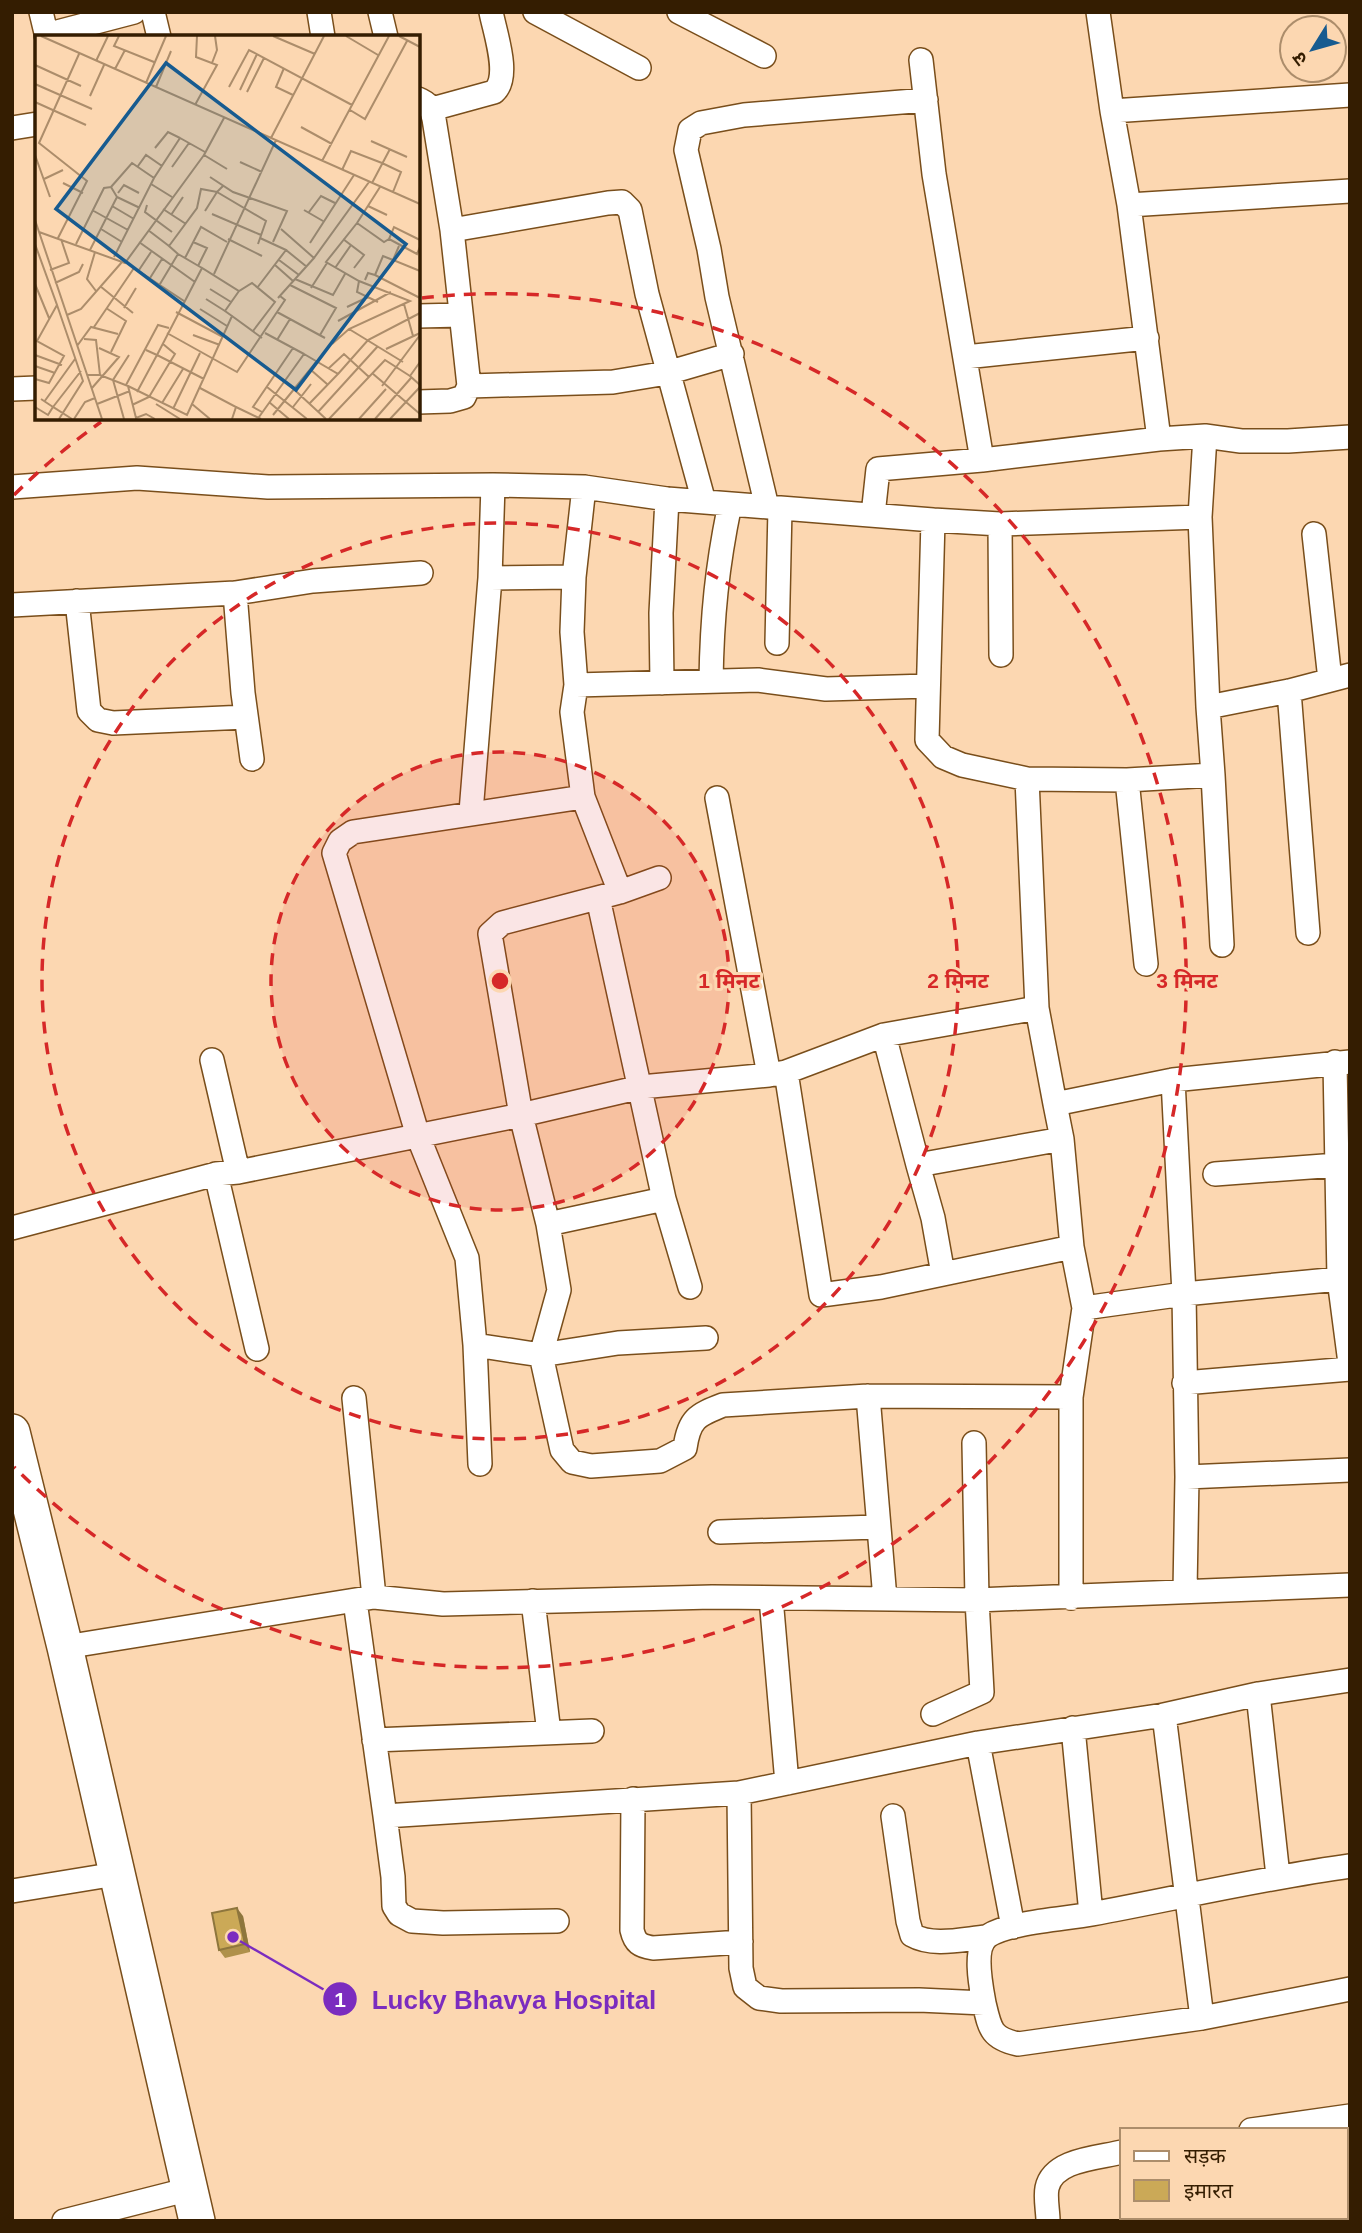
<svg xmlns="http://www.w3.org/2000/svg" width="1362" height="2233" font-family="Arial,'Noto Sans Devanagari',sans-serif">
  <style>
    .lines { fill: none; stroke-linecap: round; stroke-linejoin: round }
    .minor-casing { stroke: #794e1b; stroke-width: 26 }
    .primary-casing { stroke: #794e1b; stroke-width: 38 }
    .minor { stroke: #fff; stroke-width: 23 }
    .primary { stroke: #fff; stroke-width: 35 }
    .wall { fill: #af914b }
    .shaded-wall { fill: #8e763d }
    .building { fill: #cba957; stroke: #8e763d; stroke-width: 2 }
    .ring { fill: none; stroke: #d62828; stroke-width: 3.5; stroke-dasharray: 12 9 }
    .inset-road { fill: none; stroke: #ac8d6b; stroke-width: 2 }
    .view { fill: #175b90; fill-opacity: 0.15; stroke: #175b90; stroke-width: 3.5 }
    .inset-edge { fill: none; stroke: #341d01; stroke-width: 3.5 }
    .centre { fill: #d62828; stroke: #fcd7b1; stroke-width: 3.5 }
    .ring-label { font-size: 21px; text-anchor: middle; font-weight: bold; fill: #d62828; stroke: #fcd7b1; stroke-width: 6; stroke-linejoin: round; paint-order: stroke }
    .leader { fill: none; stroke: #7b2cbf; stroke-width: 2.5 }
    .callout-dot { fill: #7b2cbf; stroke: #fcd7b1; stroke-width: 2.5 }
    .mark-label { font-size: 21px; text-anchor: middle; font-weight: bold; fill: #fff }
    .callout-label { font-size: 26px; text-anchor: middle; font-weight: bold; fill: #7b2cbf; stroke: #fcd7b1; stroke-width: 6; stroke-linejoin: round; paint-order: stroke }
  </style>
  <rect width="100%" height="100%" fill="#fcd7b1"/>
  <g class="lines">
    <g class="minor-casing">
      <path id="minor" d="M41 12 47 37
        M153 12 159 37
        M319 12 323 37
        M380 12 386 37
        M535 12 639 68
        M679 12 764 56
        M1098 12 1112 111 1350 95
        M46 35 134 12
        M921 60 934 174 982 460
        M418 99C428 103 432 108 434 119L452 230 469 386 464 397 450 401 418 402
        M432 109 494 92C511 77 495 33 491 12
        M1112 111 1129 205 1159 439
        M12 128 37 124
        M1129 205 1350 191
        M452 230 608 203 622 202 630 210 647 294 704 502
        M418 316 461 315
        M965 357 1147 338
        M469 386 613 382 667 373 732 354
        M12 389 37 388
        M1205 436 1200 517 1208 707
        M12 487 137 478 268 487 493 485
        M767 507 717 297 709 249 686 150 690 130 701 123 744 115 926 100
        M873 515 878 469 982 460 1159 439 1205 436 1241 441H1288L1350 437
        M1200 517 1000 524 933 520 927 740 943 757 962 765 1027 779 1037 1008 1055 1104 1173 1080 1350 1062
        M1000 524 1001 655
        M1314 534 1330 680
        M490 578 574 577
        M235 593 243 693 252 759
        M77 601 89 711 98 720 113 723 246 717
        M12 605 235 593 313 581 421 573
        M777 643 780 508
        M711 681C712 617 717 566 730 504
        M662 683 661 613 667 499
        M576 685 572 632 574 577 584 487
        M1289 691 1308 933
        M1213 775 1222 945
        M1027 779 1127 780 1213 775 1208 707 1289 691 1350 675
        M1127 780 1146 964
        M717 798 769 1075
        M471 812 490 578 493 485 584 487 667 499 933 520
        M659 878 620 892 502 923 490 934 521 1115 548 1224 559 1290 541 1355 618 1343 706 1338
        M620 892 583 797 572 712 576 685 758 680 826 689 928 686
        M598 898 664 1199 690 1287
        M884 1035 918 1165
        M212 1060 238 1172
        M1335 1062 1339 1279 1350 1363
        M786 1072 821 1295 881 1287 1072 1247
        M1173 1080 1184 1294 1187 1477 1185 1591
        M1055 1104 1062 1139 1072 1247 1084 1308 1184 1294 1339 1279
        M216 1174 257 1349
        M1215 1174 1337 1165
        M548 1224 664 1199
        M12 1228 216 1174 238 1172 521 1115 641 1087 769 1075 786 1072 884 1035 1037 1008
        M943 1274 933 1218 918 1165 1062 1139
        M475 1345 541 1355 562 1450 572 1462 591 1466 660 1461 685 1448C689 1419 697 1415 723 1405L868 1396 1071 1397 1084 1308
        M1184 1383 1350 1369
        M868 1396 885 1599
        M480 1464 475 1345 467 1258 418 1136 334 853 340 841 353 832 583 797
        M1187 1477 1350 1470
        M720 1532 877 1527
        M374 1597 443 1604 712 1597 977 1600 1350 1585
        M771 1598 787 1783
        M1071 1598V1397
        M355 1601 385 1816 739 1793 978 1743 1164 1715 1258 1694 1350 1680
        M533 1601 549 1733
        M65 1647 374 1597 354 1398
        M1258 1694 1278 1876
        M933 1714 982 1692 977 1600 974 1443
        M1164 1715 1202 2018
        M1073 1728 1091 1914
        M374 1740 592 1731
        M978 1743 1013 1927
        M739 1793 741 1968 745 1987 759 1998 781 2001 919 2000 984 2003
        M633 1799 632 1930C635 1943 640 1946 653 1948L741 1942
        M385 1816 393 1877 394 1906 399 1914 412 1921 443 1923 557 1921
        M893 1816 908 1921 912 1935C933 1947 963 1939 986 1937
        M1350 1866C1263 1878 1178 1898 1092 1914 1065 1919 1009 1922 988 1936 973 1947 981 1987 984 2003 990 2029 991 2038 1018 2044L1202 2018 1350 1989
        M12 1891 116 1874
        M1251 2130 1350 2116
        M1157 2217V2221
        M1287 2217 1288 2221
        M64 2221 190 2189
        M1048 2221C1048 2211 1045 2198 1047 2188 1053 2159 1099 2158 1122 2152"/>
    </g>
    <g class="primary-casing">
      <path id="primary" d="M12 1432 65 1647 197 2221"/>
    </g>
    <use href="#minor" class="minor"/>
    <use href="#primary" class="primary"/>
  </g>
  <path class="wall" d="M243 1916 250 1952 225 1958 219 1950Z"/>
  <path class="shaded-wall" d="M237 1908 243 1916 250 1952 245 1944Z"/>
  <path class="building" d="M237 1908 245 1944 219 1950 212 1913Z"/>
  <circle cx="500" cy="981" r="229" fill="#d62828" fill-opacity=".12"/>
  <g class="ring">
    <circle cx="500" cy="981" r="229"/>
    <circle cx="500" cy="981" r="458"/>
    <path d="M14 495A687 687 0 0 1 101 422M422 298A687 687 0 1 1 14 1467"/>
  </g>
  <g transform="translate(35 35)">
    <rect width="385" height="385" fill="#fcd7b1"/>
    <path class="inset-road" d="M6 1 385 169M84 1 79 11 119 27M238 1 280 19M311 1 343 20M364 1 385 12M61 26 73 1M177 28 182 15 180 1M0 30 46 51M249 33 241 52 258 60M80 34 90 15M111 48 131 1M0 49 57 74M121 52 136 16M194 52 214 15 317 70M205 55 222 19M212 57 229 23M55 61 69 30M0 67 51 90M160 70 182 30 161 22 162 1M315 75 330 84 372 6M189 83 169 120 192 134M266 92 297 109M236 103 289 1M336 106 372 122M120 113 133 97 145 103M0 120 15 162M287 126 354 1M205 127 227 137M103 131 111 120 127 131M137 132 154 108M307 135 316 116 347 128 366 137 358 157M175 142 198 157 252 176 238 207M9 144 28 135M28 148 48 158M337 148 355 114M116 149 137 162M76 152 97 128 119 143M83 158 89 150 104 158M82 162 105 173M112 170 110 177 137 197M77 171 99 184M333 171 352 180M128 174 151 189M57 175 93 195M269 175 288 186M170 176 182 157 231 186 223 209M274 177 286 161 300 168M177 179 226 200M136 180 148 162M0 185 67 384M322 188 345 152M66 194 87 207M113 195 134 211M4 197 90 228 169 120M23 203 52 146 4 108 44 19M193 204 227 221M308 204 329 220 319 233M385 205 359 192 354 204 382 219 385 212M104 207 160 247M158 207 172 213 163 231M275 208 319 140M0 209 22 270 2 306 29 321 14 348 0 344M41 209 69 153 76 152 82 162 55 215M364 211 358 225 385 236M251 215 272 232M60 217 52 244 61 256M143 219 134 211 162 173 166 154 182 157 188 151M79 222 119 143 145 103 170 117M150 223 166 192 192 207M279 223 334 147M244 225 264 240M240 230 258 246M99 233 149 266M300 233 316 210M15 235 34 228 26 204M104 235 116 217M179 239 241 105M340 240 348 221 358 225M115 243 127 224M260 244 298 260 310 239M330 245 333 238 340 240 385 263M324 246 322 257 343 267M20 248 44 237 48 229M0 249 14 283M125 249 143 219 167 233M255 250 301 273 285 300M65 251 98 278M222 253 251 215 225 203M276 253 292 228M175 254 196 267M243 263 279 223 246 194M171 264 190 276M369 269 378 301M22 270 48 346 24 384M312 272 333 262M71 273 91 286 76 317M89 273 101 253M165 274 192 291M141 277 188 302M242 277 290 303M32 280 46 274 87 227M197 281 227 303M303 286 356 257M59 292 99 233M314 294 368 327M132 298 202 337 250 265 245 261M230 298 269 319M158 300 185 310M49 304 61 305 65 340M242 305 255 284M297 309 314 294 375 266 324 246 291 227 322 188 349 207 354 204M42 311 56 292 83 299M351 314 385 298M0 320 27 330M385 327 375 341 385 350M0 331 20 338M294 333 309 319 334 342M276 335 292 349M337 338 385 379M303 339 333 305 385 278M52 340H65L93 351 101 383 111 379 120 384M169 344 122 320 167 233 204 256 217 248 240 267 218 296M251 347 291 384M91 350 123 290 134 293M93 351 152 380 157 369M347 351 385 300M232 352 272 384M57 353 84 322 64 313M165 353 201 372 197 384M102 357 122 320 111 315M6 364 18 372 46 336M9 367 40 324M234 367 254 384M127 368 148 334M62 369 95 356M121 369 145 384M97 370 114 362 135 327 140 319 128 309M0 372 13 380 18 372 37 384M201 372 226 384M258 372 276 349M138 374 165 318M227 377 218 372 258 313M283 377 343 311M238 380 282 326M224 382 269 319 303 339 274 369M39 384 50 367 60 363M89 384 78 345 94 320M175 384 157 369 197 281 190 276 204 256M294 384 350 325 375 341M324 384 351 354M340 384 376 343M355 384 385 352"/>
    <path class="view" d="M131 28 371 209 261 355 21 174Z"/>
    <rect width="385" height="385" class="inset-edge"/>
  </g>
  <circle cx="500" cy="981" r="10" class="centre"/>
  <g class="ring-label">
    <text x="729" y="988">1 मिनट</text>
    <text x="958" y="988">2 मिनट</text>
    <text x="1187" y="988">3 मिनट</text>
  </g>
  <path class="leader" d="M233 1937L340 1999"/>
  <g class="callout-dot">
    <circle cx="233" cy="1937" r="7"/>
    <circle cx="340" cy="1999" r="18"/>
  </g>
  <g class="mark-label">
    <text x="340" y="2007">1</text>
  </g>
  <g class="callout-label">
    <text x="514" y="2009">Lucky Bhavya Hospital</text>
  </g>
  <rect width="1362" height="2233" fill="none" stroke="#341d01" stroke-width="28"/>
  <rect x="1120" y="2128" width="228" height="91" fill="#fcd7b1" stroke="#ac8d6b" stroke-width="2"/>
  <rect x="1134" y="2151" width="35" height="10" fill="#ffffff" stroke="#ac8d6b" stroke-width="2"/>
  <text x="1184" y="2163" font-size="21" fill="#341d01">सड़क</text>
  <rect x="1134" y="2180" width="35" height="21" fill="#cba957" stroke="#ac8d6b" stroke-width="2"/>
  <text x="1184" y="2198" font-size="21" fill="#341d01">इमारत</text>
  <g transform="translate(1313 49) rotate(233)"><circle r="33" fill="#fcd7b1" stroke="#ac8d6b" stroke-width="2"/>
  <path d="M0-5L12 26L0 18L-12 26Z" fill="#175b90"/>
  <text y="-10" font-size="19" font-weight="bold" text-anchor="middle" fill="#341d01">उ</text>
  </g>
</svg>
